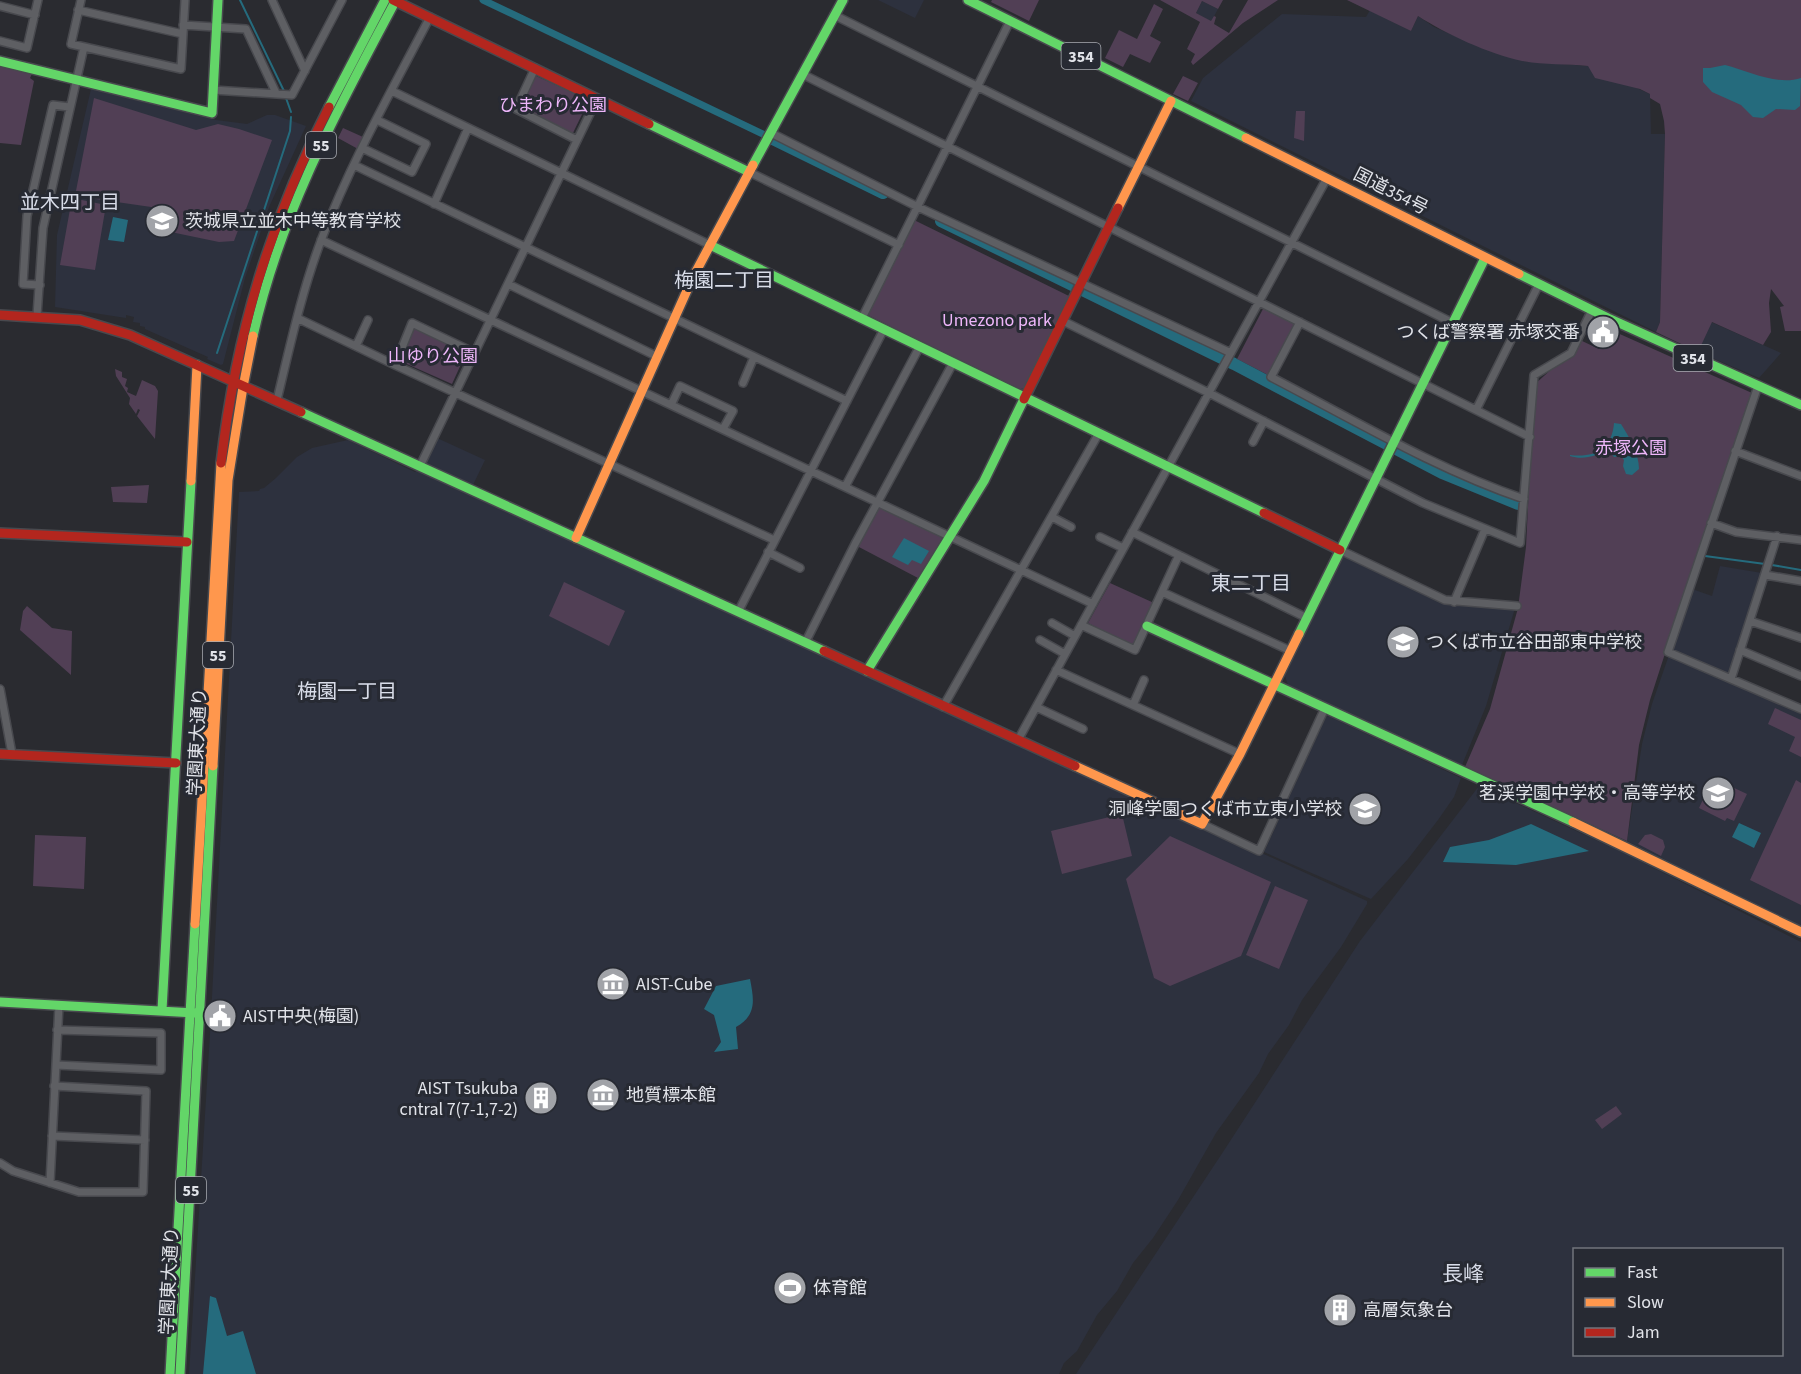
<svg xmlns="http://www.w3.org/2000/svg" width="1801" height="1374" font-family="'Source Sans 3','Noto Sans JP',sans-serif">
  <style>
    .built { fill: #2d313e; fill-rule: evenodd }
    .green { fill: #513f55 }
    .water { fill: #256b7d }
    .lines { fill: none; stroke-linecap: round; stroke-linejoin: round }
    .stream { stroke: #256b7d; stroke-width: 2 }
    .canal { stroke: #256b7d; stroke-width: 7 }
    .river { stroke: #256b7d; stroke-width: 12 }
    .street-casing { stroke: #48494e; stroke-width: 10 }
    .fast-casing { stroke: #48494e; stroke-width: 12 }
    .slow-casing { stroke: #48494e; stroke-width: 12 }
    .jam-casing { stroke: #48494e; stroke-width: 12 }
    .street { stroke: #5e5f63; stroke-width: 7 }
    .fast { stroke: #63d668; stroke-width: 9 }
    .slow { stroke: #ff974d; stroke-width: 9 }
    .jam { stroke: #b3261e; stroke-width: 9 }
    .labels { text-anchor: middle; stroke-width: 6; stroke-linejoin: round; paint-order: stroke }
    .shield { fill: #272a33; stroke: #a9acb2; stroke-width: 1.5 }
    .shield-label { font-size: 16px; font-weight: bold; fill: #e1e3e9 }
    .park-label { font-size: 18px; fill: #eeb6fa; stroke: #272a33 }
    .street-label { font-size: 18px; fill: #e1e3e9; stroke: #272a33 }
    .poi-label { font-size: 18px; fill: #e1e3e9; stroke: #272a33; text-anchor: start }
    .neighbourhood-label { font-size: 20px; fill: #d9dde9; stroke: #272a33 }
    .quarter-label { font-size: 21px; fill: #d9dde9; stroke: #272a33 }
  </style>
  <rect width="100%" height="100%" fill="#2a2b30"/>
  <path class="built" d="M878 0H924L915 18Z
    M1202 1 1218 9 1211 22 1196 13Z
    M1370 10 1411 31 1418 16 1434 27 1491 51 1523 61 1588 66 1650 94 1651 134H1665L1660 322 1656 332 1191 101 1203 78 1282 14 1366 17Z
    M91 89 216 120 247 124 267 115H275L306 126 269 207 245 278 223 364 221 365 207 359 208 357 145 329V327L140 326V323L133 322 134 317 126 315V318L55 307 57 235Z
    M1711 322 1781 353 1759 378 1698 352Z
    M437 438 485 460 473 485 425 463Z
    M348 440 415 472 418 469 1367 901V904L1341 947 1302 1000 1289 1025 1268 1054 1259 1073 1216 1133 1178 1200 1153 1238 1133 1263 1117 1291 1097 1315 1077 1351 1064 1363 1059 1374H189L210 1034 239 492 259 491 260 489 264 488 276 478 297 457 312 448Z
    M1347 556 1444 603 1515 608 1486 706 1462 765 1288 685 1285 676 1343 558Z
    M1720 566 1762 573 1730 672 1727 673 1672 650 1692 589 1712 596Z
    M1669 655 1801 713V926L1627 841 1642 744 1652 704Z
    M1328 716 1461 778 1454 797 1438 820 1408 859 1371 899 1264 852 1326 717Z
    M1479 786 1626 854 1801 942V1374H1076L1223 1152 1360 941ZM1574 1250H1782V1354H1574Z"/>
  <path class="green" d="M992 0H1039L1029 21 991 2Z
    M1160 0H1223L1218 9 1202 1 1196 13 1211 21 1214 16 1216 17 1214 24 1229 33 1248 0H1278L1243 23 1193 65 1191 62 1195 54 1187 49 1200 22Z
    M1347 0H1801V331H1785L1780 307 1784 306 1771 289 1769 303 1771 332 1763 345 1712 322 1698 352 1656 332 1660 322 1665 134 1664 121 1660 104 1650 98V94L1640 89 1595 78 1588 66C1566 64 1543 65 1522 61 1489 54 1446 34 1418 16L1411 31Z
    M1154 4 1163 9 1150 36 1161 42 1150 63 1130 54 1123 67 1105 58 1119 30 1137 39Z
    M0 66 32 74 30 78 34 81 21 145 0 143Z
    M534 75 589 100 572 135 518 110Z
    M1183 76 1198 83 1188 101 1173 94Z
    M94 98 196 130 218 124 239 129 272 140 234 241 219 242 166 231 165 209 75 196Z
    M1296 111H1305L1304 141 1294 138Z
    M343 128 363 137 358 149 338 138Z
    M72 198 106 205 95 270 60 265Z
    M914 220 1071 297 1027 387 1018 390 868 315Z
    M1264 307 1295 323 1268 375 1237 359Z
    M415 327 467 351 452 384 400 361Z
    M1613 331 1752 393 1740 428 1735 451 1711 523 1691 573 1650 700 1639 745 1627 841 1465 767 1490 709 1518 608 1526 547 1534 385 1565 357 1580 340 1599 349Z
    M115 369 122 372V377L127 379 125 386 128 388 127 392 136 396 142 380 155 386 158 391 155 439 137 416 140 410 138 409 136 414 129 404 130 398 116 376Z
    M149 485 147 503 113 502 111 487Z
    M880 506 943 537 918 578 857 546Z
    M564 582 625 611 609 646 549 616Z
    M1110 583 1154 603 1134 647 1088 623Z
    M27 606 52 628 72 631 71 675 20 630 23 611Z
    M1775 708 1801 720V757L1789 751 1795 737 1768 724Z
    M1713 778 1747 794 1734 821 1727 818 1725 821 1699 808Z
    M1796 780 1801 783V905L1750 880Z
    M1122 814 1132 856 1062 874 1051 831Z
    M1651 834 1663 840 1665 847 1661 856 1638 844 1645 835Z
    M35 835 86 837 84 889 33 886Z
    M1170 836 1271 882 1241 956 1170 986 1154 978 1126 879Z
    M1275 886 1308 900 1279 969 1246 955Z
    M1616 1106 1622 1114 1602 1129 1595 1120Z"/>
  <path class="water" d="M1725 65C1749 71 1777 86 1801 78L1800 106 1795 110 1776 109 1763 118 1753 117 1741 105 1712 92 1703 82V68H1710Z
    M113 217 128 220 124 242 108 240Z
    M1614 423 1621 424C1629 437 1639 453 1639 469L1632 475 1626 474 1623 466 1624 460 1621 456 1614 457 1607 448C1598 457 1582 460 1570 456V455C1595 458 1612 449 1614 423Z
    M904 538 929 551 921 564 912 560 908 565 892 557Z
    M1739 823 1761 833 1754 848 1732 837Z
    M1531 824 1589 851 1516 865 1443 862 1450 847 1489 840Z
    M750 979C754 1000 757 1015 736 1027L738 1049 714 1052 721 1042 714 1015 704 1009 716 986Z
    M210 1296 216 1298 227 1336 243 1331 256 1374H203Z"/>
  <g class="lines">
    <path class="stream" d="M240 0 284 91
      M286 98 291 112
      M217 353 290 131 291 117
      M1705 556 1765 564
      M1772 565 1801 570"/>
    <path class="canal" d="M483 0 773 139"/>
    <path class="river" d="M773 139 883 193
      M941 221 1234 364 1442 473 1518 504"/>
    <g class="street-casing">
      <path id="street" d="M81 0 71 44 181 69 185 0
        M272 0 305 71
        M0 6 35 15
        M78 10 183 34
        M834 15 1453 323
        M183 25 246 29 276 93
        M0 41 27 48 38 0
        M535 68 516 109 577 140
        M802 74 1530 437
        M213 90 292 95 342 0
        M392 91 710 245
        M771 133 918 207 1231 353
        M362 148 412 172 426 144 377 120
        M354 165 847 401
        M749 172 899 245
        M434 204 468 128
        M321 240 1093 604
        M508 284 656 356
        M40 285 23 284 27 216 53 105 69 107
        M37 316 43 228 84 47
        M297 318 395 365 774 540
        M862 318 1010 21
        M1063 321 1209 393 1423 503 1520 543 1534 375 1571 353 1592 310
        M1300 322 1271 377C1354 420 1436 469 1524 499
        M356 346 368 320
        M395 365 412 323 475 353
        M743 383 754 357
        M1758 386 1668 652 1801 709
        M277 400C290 346 302 290 322 238 351 162 392 90 430 17
        M671 405 680 386 733 411 723 429
        M1476 410 1539 284
        M1253 442 1264 421
        M1735 451 1801 476
        M420 466 597 99
        M845 487 920 346
        M1052 517 1071 527
        M1711 523 1736 532 1801 540
        M1132 532 1307 618
        M1100 537 1123 548
        M1340 550 1445 600 1517 606
        M768 552 800 568
        M1765 575 1801 581
        M1162 592 1291 651
        M1454 602 1485 529
        M738 612 884 329
        M1750 621 1801 638
        M1052 623 1075 636
        M1081 625 1135 650 1179 555
        M1040 640 1065 654
        M805 643 855 544 953 363
        M1740 650 1801 676
        M1056 670 1240 754
        M1731 679 1777 536
        M0 689 12 754
        M1133 705 1144 680
        M943 707 1099 433
        M1036 707 1083 729
        M1018 740 1327 178
        M1202 824 1259 851 1325 708
        M56 1065 161 1070V1033L57 1030
        M52 1136 145 1140
        M0 1163 13 1171 79 1192H143L146 1091 54 1086
        M50 1183 59 1005"/>
    </g>
    <g class="fast-casing">
      <path id="fast" d="M968 0 1246 138
        M0 61 212 113 218 0
        M329 107 385 0
        M649 124 749 172
        M753 165 843 0
        M710 245 1264 513
        M1519 274 1608 318 1801 405
        M253 336C281 211 337 111 396 0
        M301 412 824 651
        M1147 626 1573 822
        M1299 634 1485 258
        M867 671 984 481 1024 399
        M0 1002 195 1013
        M162 1010 191 481
        M170 1374 195 924
        M180 1374 213 766"/>
    </g>
    <g class="slow-casing">
      <path id="slow" d="M1246 138 1519 274
        M1118 208 1171 101
        M191 481 197 365
        M576 538 693 277 753 165
        M213 766 228 480 243 387 253 336
        M1075 766 1202 824 1240 754 1299 634
        M1573 822 1801 932
        M195 924 221 463"/>
    </g>
    <g class="jam-casing">
      <path id="jam" d="M393 0 649 124
        M0 315 80 320 130 335 301 412
        M1024 399 1118 208
        M221 463C236 334 270 222 329 107
        M1264 513 1340 550
        M0 533 187 542
        M824 651 1075 766
        M0 754 176 763"/>
    </g>
    <use href="#street" class="street"/>
    <use href="#fast" class="fast"/>
    <use href="#slow" class="slow"/>
    <use href="#jam" class="jam"/>
  </g>
  <defs>
    <g id="school-disc" transform="scale(1.725)"><circle r="9.5" fill="#a1a3a8" stroke="#272a33"/><path d="M0-5L7-2L0 1L-7-2ZM-4 1L0 2.5L4 1V4Q0 6-4 4Z" fill="#fff"/></g>
    <g id="civic-disc" transform="scale(1.725)"><circle r="9.5" fill="#a1a3a8" stroke="#272a33"/><path d="M-.6-6.5H3V-4.5H.6V-3L4-1V1h2V6H-6V1h2V-1L-.6-3ZM-1.2 2.5V6h2.4V2.5Z" fill="#fff"/></g>
    <g id="museum-disc" transform="scale(1.725)"><circle r="9.5" fill="#a1a3a8" stroke="#272a33"/><path d="M0-6L6-3V-2H-6V-3ZM-5-1h2V3h-2ZM-1-1h2V3h-2ZM3-1h2V3H3ZM-6 4H6V6H-6Z" fill="#fff"/></g>
    <g id="building-disc" transform="scale(1.725)"><circle r="9.5" fill="#a1a3a8" stroke="#272a33"/><path d="M-4-6H4V6H1V3H-1V6H-4ZM-2.5-4.3h1.7v1.8h-1.7ZM.8-4.3h1.7v1.8H.8ZM-2.5-1h1.7V.8h-1.7ZM.8-1h1.7V.8H.8Z" fill="#fff"/></g>
    <g id="stadium-disc" transform="scale(1.725)"><circle r="9.5" fill="#a1a3a8" stroke="#272a33"/><path d="M0-5a6.5 5 0 1 0 0 10a6.5 5 0 1 0 0-10ZM-3.5-1.8h7v3.6h-7Z" fill="#fff"/></g>
  </defs>
  <g fill-rule="evenodd">
    <use href="#school-disc" x="162" y="221"/>
    <use href="#civic-disc" x="1603" y="332"/>
    <use href="#school-disc" x="1403" y="642"/>
    <use href="#school-disc" x="1718" y="793"/>
    <use href="#school-disc" x="1365" y="809"/>
    <use href="#museum-disc" x="613" y="984"/>
    <use href="#civic-disc" x="220" y="1016"/>
    <use href="#museum-disc" x="603" y="1095"/>
    <use href="#building-disc" x="541" y="1098"/>
    <use href="#stadium-disc" x="790" y="1288"/>
    <use href="#building-disc" x="1340" y="1310"/>
  </g>
  <g class="labels">
    <g class="shield">
      <rect x="1061.5" y="43" width="39" height="26" rx="4.5"/>
      <rect x="306" y="132" width="30" height="26" rx="4.5"/>
      <rect x="1673.5" y="345" width="39" height="26" rx="4.5"/>
      <rect x="203" y="642" width="30" height="26" rx="4.5"/>
      <rect x="176" y="1177" width="30" height="26" rx="4.5"/>
    </g>
    <g class="shield-label">
      <text x="1081" y="62">354</text>
      <text x="321" y="151">55</text>
      <text x="1693" y="364">354</text>
      <text x="218" y="661">55</text>
      <text x="191" y="1196">55</text>
    </g>
    <g class="park-label">
      <text x="553" y="111">ひまわり公園</text>
      <text x="997" y="326">Umezono park</text>
      <text x="433" y="362">山ゆり公園</text>
      <text x="1631" y="454">赤塚公園</text>
    </g>
    <g class="street-label">
      <text transform="translate(1391 191) rotate(27)" y="6">国道354号</text>
      <text transform="translate(197 742) rotate(-87)" y="6">学園東大通り</text>
      <text transform="translate(169 1281) rotate(-87)" y="6">学園東大通り</text>
    </g>
    <g class="poi-label">
      <text x="185" y="227">茨城県立並木中等教育学校</text>
      <text x="1580" y="338" text-anchor="end">つくば警察署 赤塚交番</text>
      <text x="1426" y="648">つくば市立谷田部東中学校</text>
      <text x="1695" y="799" text-anchor="end">茗渓学園中学校・高等学校</text>
      <text x="1342" y="815" text-anchor="end">洞峰学園つくば市立東小学校</text>
      <text x="636" y="990">AIST-Cube</text>
      <text x="243" y="1022">AIST中央(梅園)</text>
      <text x="518" y="1094" text-anchor="end">AIST Tsukuba<tspan x="518" dy="21">cntral 7(7-1,7-2)</tspan></text>
      <text x="626" y="1101">地質標本館</text>
      <text x="813" y="1294">体育館</text>
      <text x="1363" y="1316">高層気象台</text>
    </g>
    <g class="neighbourhood-label">
      <text x="70" y="209">並木四丁目</text>
      <text x="724" y="287">梅園二丁目</text>
      <text x="1251" y="590">東二丁目</text>
      <text x="347" y="698">梅園一丁目</text>
    </g>
    <g class="quarter-label">
      <text x="1463" y="1281">長峰</text>
    </g>
  </g>
  <rect x="1573" y="1248" width="210" height="108" fill="#272a33" stroke="#71747c" stroke-width="1.5"/>
  <rect x="1585" y="1268" width="30" height="9" fill="#63d668" stroke="#71747c" stroke-width="1.5"/>
  <text x="1627" y="1278" font-size="18" fill="#e1e3e9">Fast</text>
  <rect x="1585" y="1298" width="30" height="9" fill="#ff974d" stroke="#71747c" stroke-width="1.5"/>
  <text x="1627" y="1308" font-size="18" fill="#e1e3e9">Slow</text>
  <rect x="1585" y="1328" width="30" height="9" fill="#b3261e" stroke="#71747c" stroke-width="1.5"/>
  <text x="1627" y="1338" font-size="18" fill="#e1e3e9">Jam</text>
</svg>
